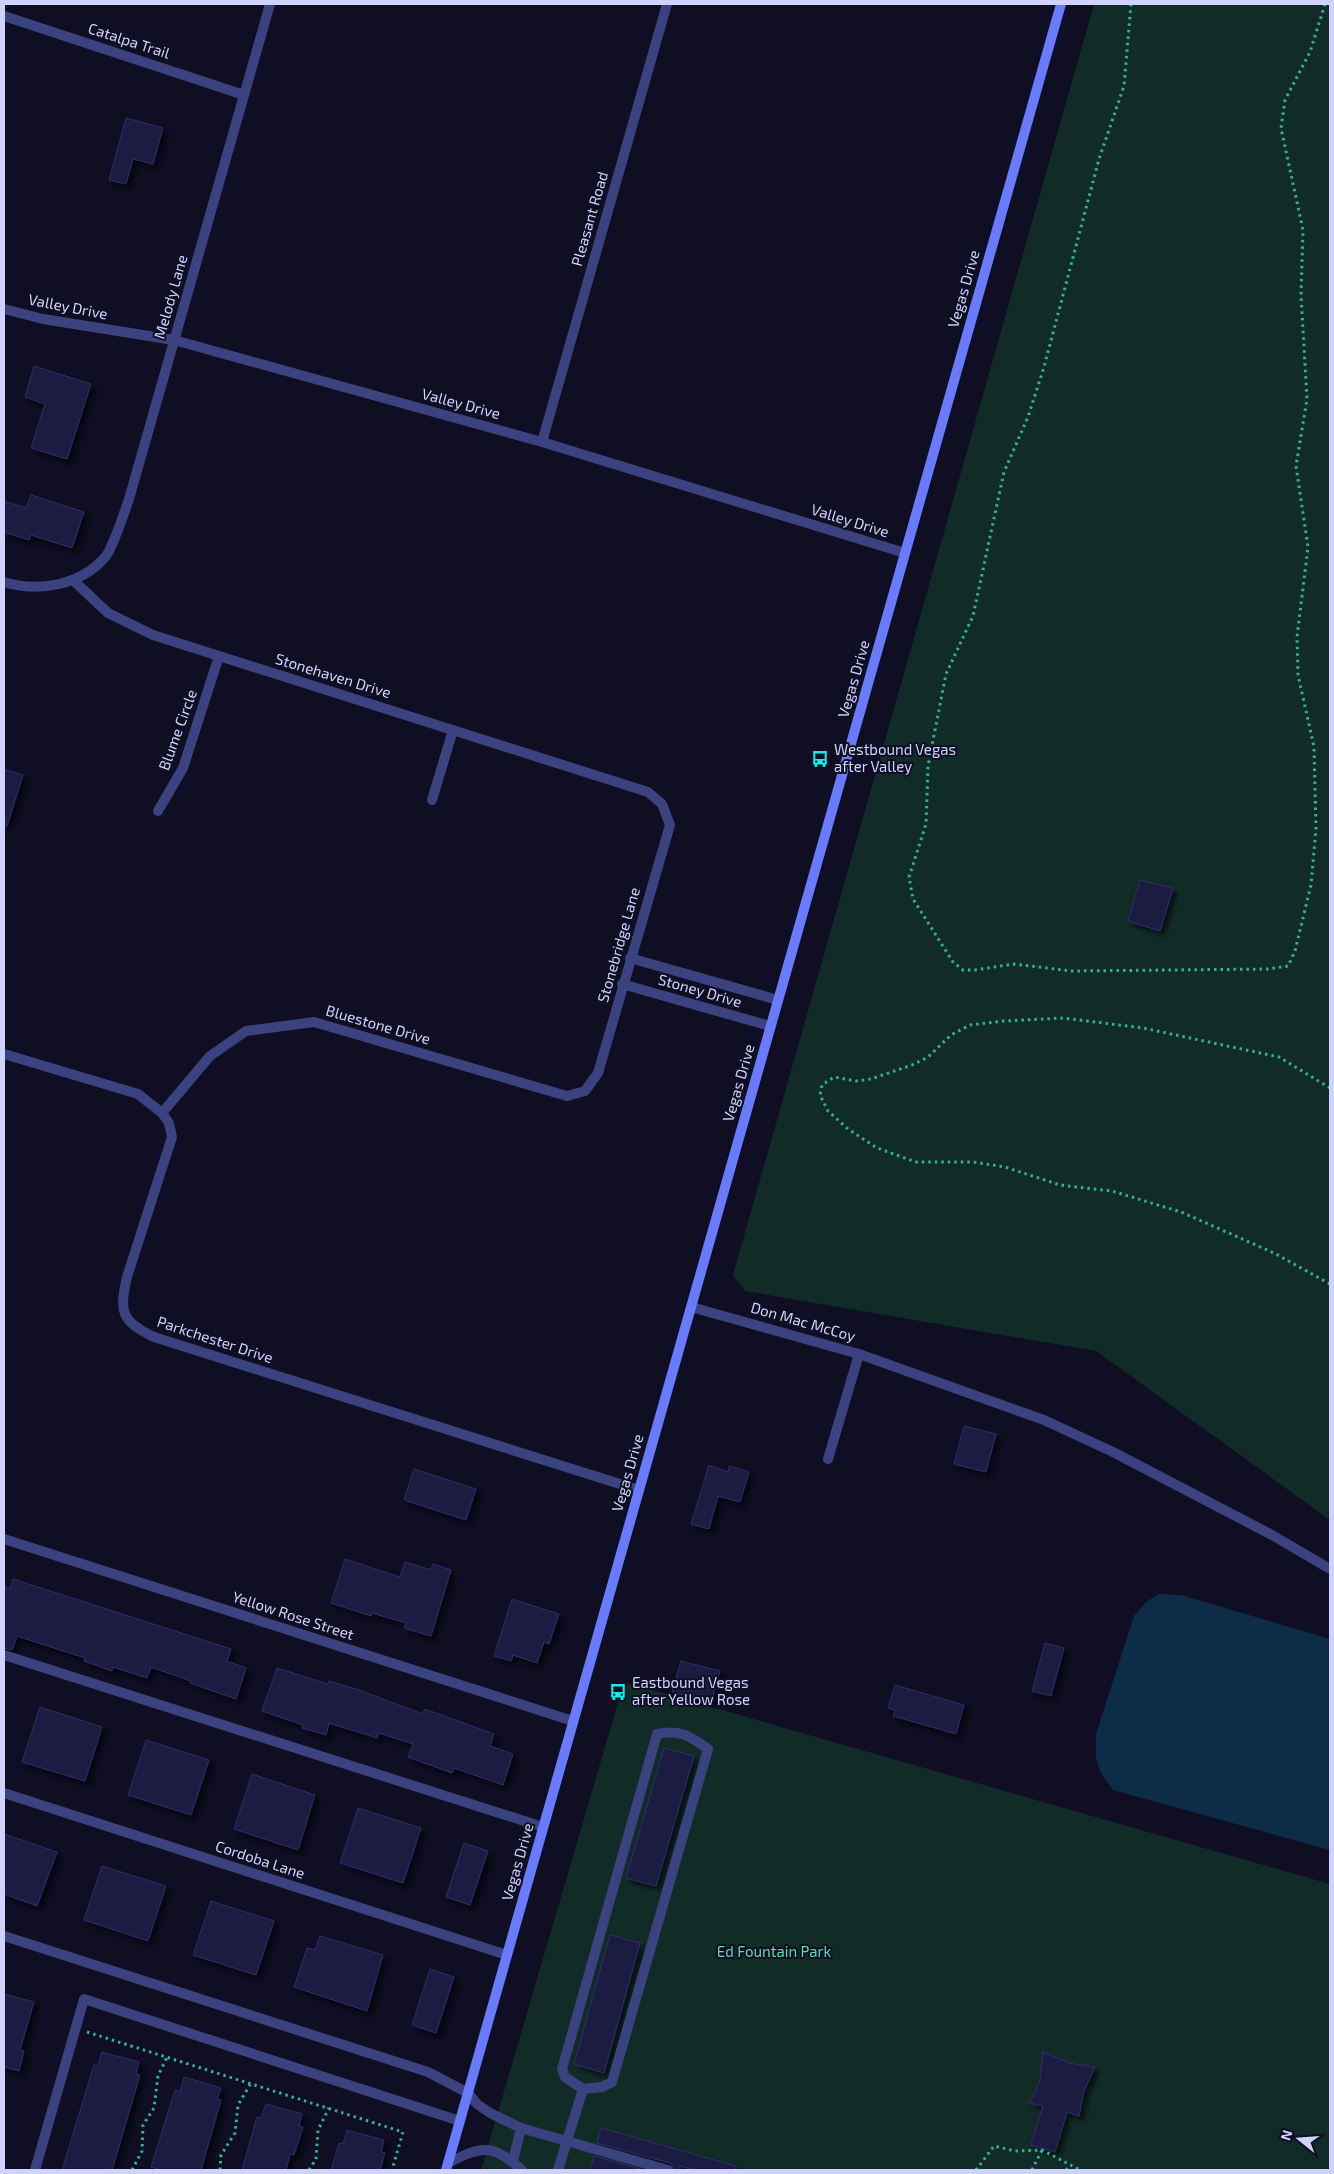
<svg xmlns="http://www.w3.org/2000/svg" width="1334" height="2174" font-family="'Exo 2',sans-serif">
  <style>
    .green { fill: #112c27 }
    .water { fill: #0d2c47 }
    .building { fill: #1d1a43; stroke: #302d6e; filter: url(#shadow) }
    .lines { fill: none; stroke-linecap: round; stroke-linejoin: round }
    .path { stroke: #31b297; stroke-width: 3; stroke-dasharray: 2.5 4; stroke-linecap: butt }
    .service { stroke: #3a4280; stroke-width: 10 }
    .minor { stroke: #3a4280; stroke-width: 10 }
    .secondary { stroke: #697bfc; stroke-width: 10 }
    .labels { text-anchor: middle; stroke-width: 4; stroke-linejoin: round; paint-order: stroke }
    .street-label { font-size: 15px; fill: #d0d2fe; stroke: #0f0e22 }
    .poi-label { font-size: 15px; fill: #d0d2fe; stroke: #0f0e22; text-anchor: start }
    .park-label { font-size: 15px; fill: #5eddaa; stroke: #0f0e22 }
  </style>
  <defs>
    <filter id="shadow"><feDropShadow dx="4.5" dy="4.5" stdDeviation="2.5" flood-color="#0009"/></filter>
  </defs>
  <rect width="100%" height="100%" fill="#0f0e22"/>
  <path class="green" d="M1094 4H1330V1520L1096 1351 745 1291 733 1275Z
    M624 1682 1330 1884V2170H481Z"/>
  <path class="water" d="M1159 1594 1181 1595 1330 1639V1850L1113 1790 1100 1772 1096 1757V1734L1134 1616 1146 1602Z"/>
  <path class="building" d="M126 118 163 128 153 164 133 159 126 184 109 180Z
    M34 366 91 384 67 459 31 448 45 404 25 397Z
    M31 495 84 512 72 548 31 535 29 540 4 532V501L26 508Z
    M4 769 23 775 7 826H4Z
    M1140 880 1173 888 1160 931 1128 921Z
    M964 1426 996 1434 986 1472 954 1464Z
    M709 1465 728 1472 729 1466 749 1472 740 1502 718 1496 709 1529 691 1524Z
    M414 1469 476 1489 466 1520 404 1500Z
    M345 1559 400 1577 405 1562 431 1570 433 1564 451 1570 431 1636 404 1628 406 1623 372 1613 371 1616 331 1603Z
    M13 1579 231 1649 227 1661 246 1668 236 1699 190 1683 191 1681 151 1667 147 1678 113 1667 112 1671 84 1661 85 1658 17 1636 12 1650 4 1648V1587L10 1589Z
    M512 1599 559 1614 549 1644 544 1642 537 1663 513 1655 511 1661 494 1656Z
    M1045 1643 1064 1648 1051 1696 1032 1691Z
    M681 1661 720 1671 711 1703 672 1692Z
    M277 1668 328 1684 329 1681 359 1690 423 1714 425 1709 494 1734 490 1746 513 1754 503 1785 454 1768 452 1773 408 1757 413 1744 379 1733 377 1738 329 1723 326 1735 302 1728 303 1725 262 1711Z
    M895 1685 964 1705 956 1734 893 1716 895 1710 888 1708Z
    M40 1707 102 1727 85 1781 22 1762Z
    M146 1740 209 1760 191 1815 128 1795Z
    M664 1748 694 1756 656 1886 626 1878Z
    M252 1774 315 1795 298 1850 234 1829Z
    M358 1808 421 1828 403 1883 340 1863Z
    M4 1834 57 1852 37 1906 4 1894Z
    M464 1843 488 1851 470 1905 446 1897Z
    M102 1866 166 1886 148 1941 84 1920Z
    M211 1901 274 1921 256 1975 193 1955Z
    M610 1935 640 1943 604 2073 574 2064Z
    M320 1936 383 1955 367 2011 294 1987 307 1948 315 1950Z
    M430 1969 454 1977 436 2033 412 2025Z
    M4 1994 34 2002 20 2050 24 2051 19 2071 4 2067Z
    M102 2052 139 2062 136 2074 140 2075 112 2170H62L94 2065 98 2066Z
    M1043 2052 1069 2063 1095 2067 1084 2091 1079 2116 1067 2112 1055 2152 1031 2145 1043 2106 1029 2103 1035 2092 1040 2079Z
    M184 2077 221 2088 217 2099 221 2100 201 2170H162L151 2167 175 2090 180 2092Z
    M266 2104 302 2114 299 2126 303 2127 294 2155 290 2154 286 2170H242L257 2117 261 2118Z
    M601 2128 736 2166 735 2170H695L680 2166V2170H675L670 2163 597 2143Z
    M347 2130 384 2140 381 2152 385 2153 380 2170H331L339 2143 343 2144Z
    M594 2156 644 2170H590Z"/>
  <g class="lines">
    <path class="path" d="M1131 4 1124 86 1099 159 1044 367 1028 417 1004 472 973 616 946 674 928 766 926 824 909 877 913 899 953 962 963 970H975L1014 964 1071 971 1268 969 1288 966 1295 951 1311 885 1316 828 1314 747 1298 675 1297 637 1308 547 1296 466 1307 399 1301 295 1303 230 1281 128 1285 100 1310 52 1325 4
      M1330 1088 1279 1057 1143 1028 1063 1018 1004 1021 970 1025 951 1035 928 1057 912 1065 871 1079 856 1081 834 1077 822 1085 820 1095 828 1111 848 1129 877 1148 916 1162H973L1005 1167 1060 1185 1112 1191 1181 1212 1274 1253 1330 1284
      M87 2032 403 2132 392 2170
      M132 2170 142 2151 143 2125 154 2108 158 2076 167 2057
      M220 2170 221 2155 235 2133 238 2105 251 2083
      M309 2170 316 2159 318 2130 329 2108
      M976 2170 994 2146 1015 2151 1042 2150 1080 2170
      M1032 2170 1042 2150
      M1066 2170 1070 2166"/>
    <path class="service" d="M859 1354 1044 1420 1113 1452 1272 1535 1330 1569
      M4 1655 543 1827
      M4 1936 428 2072 468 2093 477 2104 490 2113 521 2128 668 2170
      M513 2161 521 2128
      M448 2163C483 2145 492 2144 522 2170
      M35 2170 84 1999 460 2121
      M558 2170 583 2089 565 2077 562 2069 657 1734C680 1729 690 1736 708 1749L612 2082 602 2087 583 2089"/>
    <path class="minor" d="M4 16 244 95
      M4 309 43 319 174 340 542 442 905 553
      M542 442 667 4
      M73 580 108 613 153 635 648 792 662 804 670 825 598 1073 585 1091 567 1096 314 1022 246 1031 210 1056 162 1113
      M4 582C39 593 82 585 106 556 114 545 124 513 129 499L270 4
      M432 800 453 730
      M158 811 183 768 219 656
      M630 958 778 1000
      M622 984 770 1026
      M4 1054 138 1094 162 1113 169 1123 172 1137 127 1277C119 1312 121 1321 154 1337L639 1490
      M691 1307 859 1354 828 1459
      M4 1539 573 1721
      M4 1793 507 1955"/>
    <path class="secondary" d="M446 2170 1061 4"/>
  </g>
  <defs>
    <g id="bus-bare" transform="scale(1.35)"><path d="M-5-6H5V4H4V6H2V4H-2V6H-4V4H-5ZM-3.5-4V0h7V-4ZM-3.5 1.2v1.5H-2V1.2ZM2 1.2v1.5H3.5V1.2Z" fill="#05f5ea" stroke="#0f0e22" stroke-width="2.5" paint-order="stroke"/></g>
  </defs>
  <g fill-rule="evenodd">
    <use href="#bus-bare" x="820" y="759"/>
    <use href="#bus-bare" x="618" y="1692"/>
  </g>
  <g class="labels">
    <g class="street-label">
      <text transform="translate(129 41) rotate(18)" y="5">Catalpa Trail</text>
      <text transform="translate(590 219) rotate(-74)" y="5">Pleasant Road</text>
      <text transform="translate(964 289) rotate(-74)" y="5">Vegas Drive</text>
      <text transform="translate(171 297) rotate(-74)" y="5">Melody Lane</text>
      <text transform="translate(68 307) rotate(11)" y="5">Valley Drive</text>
      <text transform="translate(461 404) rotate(15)" y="5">Valley Drive</text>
      <text transform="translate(850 521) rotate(17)" y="5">Valley Drive</text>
      <text transform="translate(333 676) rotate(17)" y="5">Stonehaven Drive</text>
      <text transform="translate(854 679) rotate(-74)" y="5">Vegas Drive</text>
      <text transform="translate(178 730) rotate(-70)" y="5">Blume Circle</text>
      <text transform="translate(619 945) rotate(-74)" y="5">Stonebridge Lane</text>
      <text transform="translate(700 991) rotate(16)" y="5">Stoney Drive</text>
      <text transform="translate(378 1025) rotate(16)" y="5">Bluestone Drive</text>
      <text transform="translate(739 1083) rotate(-74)" y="5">Vegas Drive</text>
      <text transform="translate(803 1322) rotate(16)" y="5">Don Mac McCoy</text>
      <text transform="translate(215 1340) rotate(18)" y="5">Parkchester Drive</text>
      <text transform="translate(628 1473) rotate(-74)" y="5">Vegas Drive</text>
      <text transform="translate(293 1616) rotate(18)" y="5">Yellow Rose Street</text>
      <text transform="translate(260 1860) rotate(18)" y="5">Cordoba Lane</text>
      <text transform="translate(518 1862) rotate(-74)" y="5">Vegas Drive</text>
    </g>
    <g class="poi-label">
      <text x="834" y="755">Westbound Vegas<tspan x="834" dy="17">after Valley</tspan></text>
      <text x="632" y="1688">Eastbound Vegas<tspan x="632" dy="17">after Yellow Rose</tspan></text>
    </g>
    <g class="park-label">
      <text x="774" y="1957">Ed Fountain Park</text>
    </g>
  </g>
  <rect width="1334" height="2174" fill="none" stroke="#d0d2fe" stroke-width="10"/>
  <g transform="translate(1299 2139) rotate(287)" stroke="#0f0e22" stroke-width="4" paint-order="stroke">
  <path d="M0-4L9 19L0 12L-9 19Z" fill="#d0d2fe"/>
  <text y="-8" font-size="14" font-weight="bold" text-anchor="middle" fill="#d0d2fe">N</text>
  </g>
</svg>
